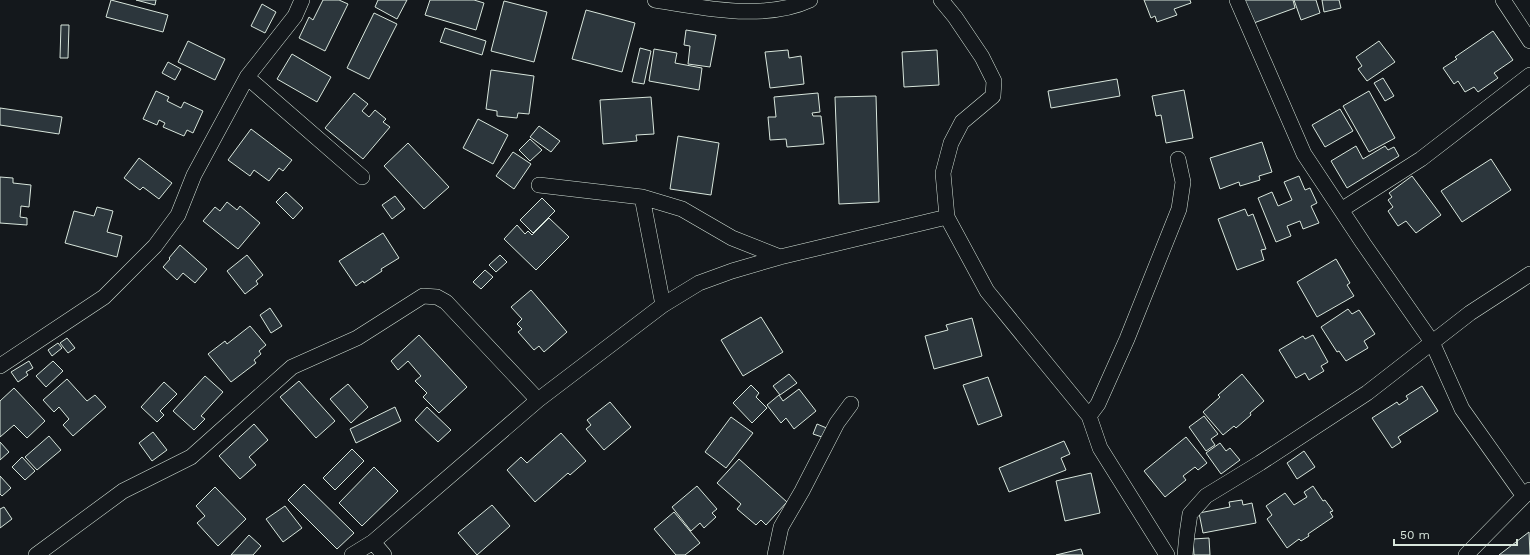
<svg xmlns="http://www.w3.org/2000/svg" width="1530" height="555" font-family="'Work Sans',sans-serif">
  <style>
    .building { fill: #2c363c; stroke: #d8e6dc }
    .lines { fill: none; stroke-linecap: round; stroke-linejoin: round }
    .minor-casing { stroke: #d8e6dc; stroke-width: 16 }
    .minor { stroke: #14181c; stroke-width: 15 }
  </style>
  <rect width="100%" height="100%" fill="#14181c"/>
  <path class="building" d="M111 0 168 15 163 32 106 17Z
    M136 0H156L155 5Z
    M323 0H339L348 4 325 51 299 38 309 17 313 20Z
    M378 0H407L397 19 375 7Z
    M430 0H474L484 3 476 30 425 15Z
    M1144 0H1190L1191 3 1174 9 1177 15 1157 22 1155 16 1151 18Z
    M1245 0H1293L1295 8 1251 24Z
    M1294 0H1316L1320 13 1301 20Z
    M1322 0H1339L1341 8 1324 12Z
    M504 1 547 12 534 62 491 51Z
    M262 4 276 12 265 33 251 26Z
    M586 10 635 23 622 72 572 59Z
    M374 13 397 24 369 79 347 68Z
    M61 25H69L68 58H60Z
    M445 28 486 41 482 55 440 42Z
    M686 30 716 35 710 67 688 64 690 46 684 45Z
    M1493 31 1513 60 1494 73 1498 78 1478 92 1474 87 1465 92 1458 81 1454 84 1443 68 1457 59 1455 57Z
    M188 41 225 59 215 80 178 62Z
    M1379 41 1395 62 1367 81 1358 69 1362 66 1356 57Z
    M640 48 651 51 644 84 632 82Z
    M654 49 677 53 675 63 702 68 699 90 649 81Z
    M788 50 789 58 801 56 804 84 770 88 765 52Z
    M937 50 939 85 904 87 902 52Z
    M292 54 331 77 317 102 277 79Z
    M168 62 181 69 175 80 162 73Z
    M491 70 534 76 529 114 518 113 517 118 497 116V111L486 109Z
    M1383 78 1394 96 1385 101 1374 83Z
    M1117 79 1120 96 1051 108 1048 91Z
    M1184 90 1193 138 1166 143 1161 115 1156 116 1152 96Z
    M156 91 169 97 167 101 181 108 184 102 203 111 193 133 187 130 184 136 163 127 165 123 159 120 157 125 143 119Z
    M1369 91 1395 138 1369 152 1343 106Z
    M354 93 368 104 362 111 369 117 375 110 386 119 383 122 390 127 363 159 325 128Z
    M818 93 820 112 812 113 813 116H821L824 144 787 147 786 139 770 140 768 117H776L774 97Z
    M876 96 879 202 839 204 835 97Z
    M651 97 654 134 636 135 637 141 603 144 600 100Z
    M0 108 62 117 59 134 0 125Z
    M1340 109 1353 131 1325 147 1312 125Z
    M478 119 508 135 493 164 463 148Z
    M539 126 560 141 551 152 530 137Z
    M251 129 292 160 283 171 279 168 269 181 254 170 250 176 228 160Z
    M678 136 719 143 711 195 670 189Z
    M530 139 542 150 530 161 519 150Z
    M1262 142 1272 172 1259 176 1260 180 1240 186 1239 182 1220 189 1210 158Z
    M408 143 449 187 424 209 384 166Z
    M1356 146 1363 159 1385 146 1388 150 1394 147 1399 156 1347 188 1331 161Z
    M513 152 531 164 514 189 496 176Z
    M139 158 172 183 159 199 143 187 140 190 124 178Z
    M1491 159 1511 190 1462 222 1441 191Z
    M1299 176 1305 190 1310 188 1317 203 1311 206 1319 223 1303 229 1300 221 1287 226 1291 236 1276 242 1258 198 1272 192 1278 206 1292 200 1284 182Z
    M1412 176 1441 215 1416 233 1406 221 1398 226 1388 211 1393 207 1388 200 1392 197 1389 193Z
    M0 177 13 178V183L31 185 29 207 21 206 20 217 27 218V225L0 223Z
    M286 192 303 208 293 219 276 202Z
    M395 196 405 209 392 219 382 205Z
    M542 198 555 211 533 233 520 220Z
    M227 202 237 210 240 206 260 223 238 249 203 221 215 207 220 211Z
    M97 207 113 211 107 232 122 236 117 257 65 243 74 211 94 216Z
    M1245 209 1248 216 1253 214 1266 249 1261 250 1264 260 1237 270 1218 219Z
    M549 218 569 237 536 270 504 239 517 225 525 234 528 231 532 235Z
    M383 233 399 258 381 269 382 271 364 283 363 281 356 286 339 261Z
    M180 245 207 269 195 283 183 273 177 280 163 267 170 259 169 258Z
    M247 255 263 275 256 281 258 284 245 294 227 271Z
    M500 255 507 262 496 272 489 265Z
    M1336 259 1350 283 1347 285 1354 296 1317 317 1297 282Z
    M485 270 493 277 481 289 473 282Z
    M531 290 567 332 544 352 539 346 534 350 518 332 522 329 517 324 522 319 511 307Z
    M270 308 282 326 271 333 260 315Z
    M1348 309 1352 314 1359 310 1375 334 1364 341 1368 348 1346 361 1339 351 1337 352 1321 327Z
    M761 317 783 352 743 376 721 340Z
    M972 318 982 356 934 369 925 336 948 330 946 325Z
    M250 326 266 345 259 351 261 354 254 360 256 363 231 382 208 354 225 341 227 344Z
    M419 335 467 387 439 413 423 397 427 393 415 381 421 376 408 361 398 370 391 361Z
    M1313 335 1328 362 1321 366 1324 371 1309 380 1305 373 1296 378 1279 350 1303 336 1305 339Z
    M67 338 75 348 68 353 60 343Z
    M58 343 62 348 52 356 48 350Z
    M29 361 33 368 26 372 28 375 18 382 11 372Z
    M53 361 63 371 46 387 36 376Z
    M789 374 797 383 780 395 773 386Z
    M1242 374 1264 401 1250 413 1251 415 1236 428 1234 426 1223 435 1203 412 1220 397 1218 395Z
    M205 376 223 392 201 416 205 419 194 430 173 411Z
    M988 377 1002 416 978 425 963 385Z
    M67 379 87 401 95 395 106 407 73 436 63 425 69 419 59 407 54 412 43 400Z
    M299 381 335 421 316 438 280 397Z
    M164 382 177 394 160 411 164 415 157 422 141 407Z
    M348 384 368 407 351 423 330 399Z
    M751 385 759 393 756 397 767 408 752 423 733 403Z
    M1422 386 1438 411 1398 437 1401 442 1392 448 1372 418 1397 402 1399 405 1408 399 1406 396Z
    M14 388 45 421 27 438 14 425 0 437V401Z
    M799 389 816 411 794 429 786 418 781 423 767 405 779 395 783 401Z
    M610 402 631 427 604 450 586 429 591 425 587 420Z
    M395 407 401 421 356 443 350 429Z
    M427 407 451 430 438 442 415 420Z
    M1204 416 1218 434 1211 439 1215 445 1206 451 1189 427Z
    M731 417 753 433 726 468 705 452Z
    M254 424 268 440 249 457 256 465 240 479 219 456Z
    M817 424 829 429 825 438 813 434Z
    M153 432 167 450 152 461 139 443Z
    M561 433 586 461 570 475 568 473 535 502 507 470 521 457 527 463Z
    M49 436 61 450 37 470 25 457Z
    M1186 437 1207 463 1198 470 1195 467 1183 476 1186 480 1165 497 1144 471Z
    M1064 441 1070 454 1061 458 1066 470 1009 492 999 468Z
    M0 442 9 452 0 460Z
    M1220 443 1226 451 1230 448 1240 460 1221 474 1206 453Z
    M352 449 364 461 335 490 323 478Z
    M1304 451 1315 467 1297 479 1287 463Z
    M22 457 35 471 25 480 12 467Z
    M739 459 787 502 766 525 761 520 756 525 737 509 741 504 717 483Z
    M374 467 398 491 362 526 339 503Z
    M1091 473 1100 513 1065 521 1056 481Z
    M0 476 11 488 2 496 0 494Z
    M304 484 354 533 337 549 288 500Z
    M697 486 717 509 712 513 716 517 704 528 700 523 691 531 672 507Z
    M1313 486 1323 501 1325 500 1333 511 1330 512 1333 517 1308 534 1309 536 1301 541 1299 539 1287 548 1267 519 1272 515 1266 506 1285 493 1294 505 1307 497 1304 492Z
    M215 487 246 519 218 546 197 523 205 516 196 506Z
    M1242 500 1243 505 1252 503 1256 523 1203 533 1199 513 1230 507 1229 502Z
    M492 505 510 526 477 555 458 533Z
    M285 506 302 528 283 542 266 519Z
    M4 507 12 519 0 528V509Z
    M674 512 700 543 685 555H676L654 529Z
    M1529 532 1530 555H1499Z
    M249 535 261 546 253 555H231Z
    M1209 538 1210 555H1194L1193 539Z
    M1081 549 1083 555H1056Z"/>
  <g class="lines">
    <g class="minor-casing">
      <path id="minor" d="M655 0C702 8 765 21 810 0
        M941 0 955 17 982 57 994 81 993 96 962 122 951 143 943 173 947 217 987 291 1089 416 1100 448 1167 555
        M1237 0 1304 154 1363 243 1432 342 1462 409 1523 495
        M1503 0 1530 41
        M247 77 362 177
        M539 185 642 197 682 209 732 238 780 257
        M642 197 663 305
        M1341 210 1421 159 1530 75
        M0 366 104 297 155 246 178 215 194 175 247 77 295 16 302 0
        M1089 416 1098 404 1127 339 1179 209 1183 182 1178 159
        M373 542 384 555
        M36 555 123 491 191 457 292 367 357 338 423 296 437 297 446 302 538 400
        M352 555 373 542 538 400 663 305 699 283 732 271 780 257 947 217
        M775 555 781 527 802 491 837 423 851 404
        M1185 555 1187 534 1190 514 1206 496 1260 463 1367 393 1470 313 1530 274
        M1466 555 1530 490"/>
    </g>
    <use href="#minor" class="minor"/>
  </g>
  <path d="M1394 539v6h123v-6" fill="none" stroke="#d8e6dc" stroke-width="2"/>
  <text x="1400" y="539" font-size="12" fill="#d8e6dc" stroke="#14181c" stroke-width="3" paint-order="stroke">50 m</text>
</svg>
